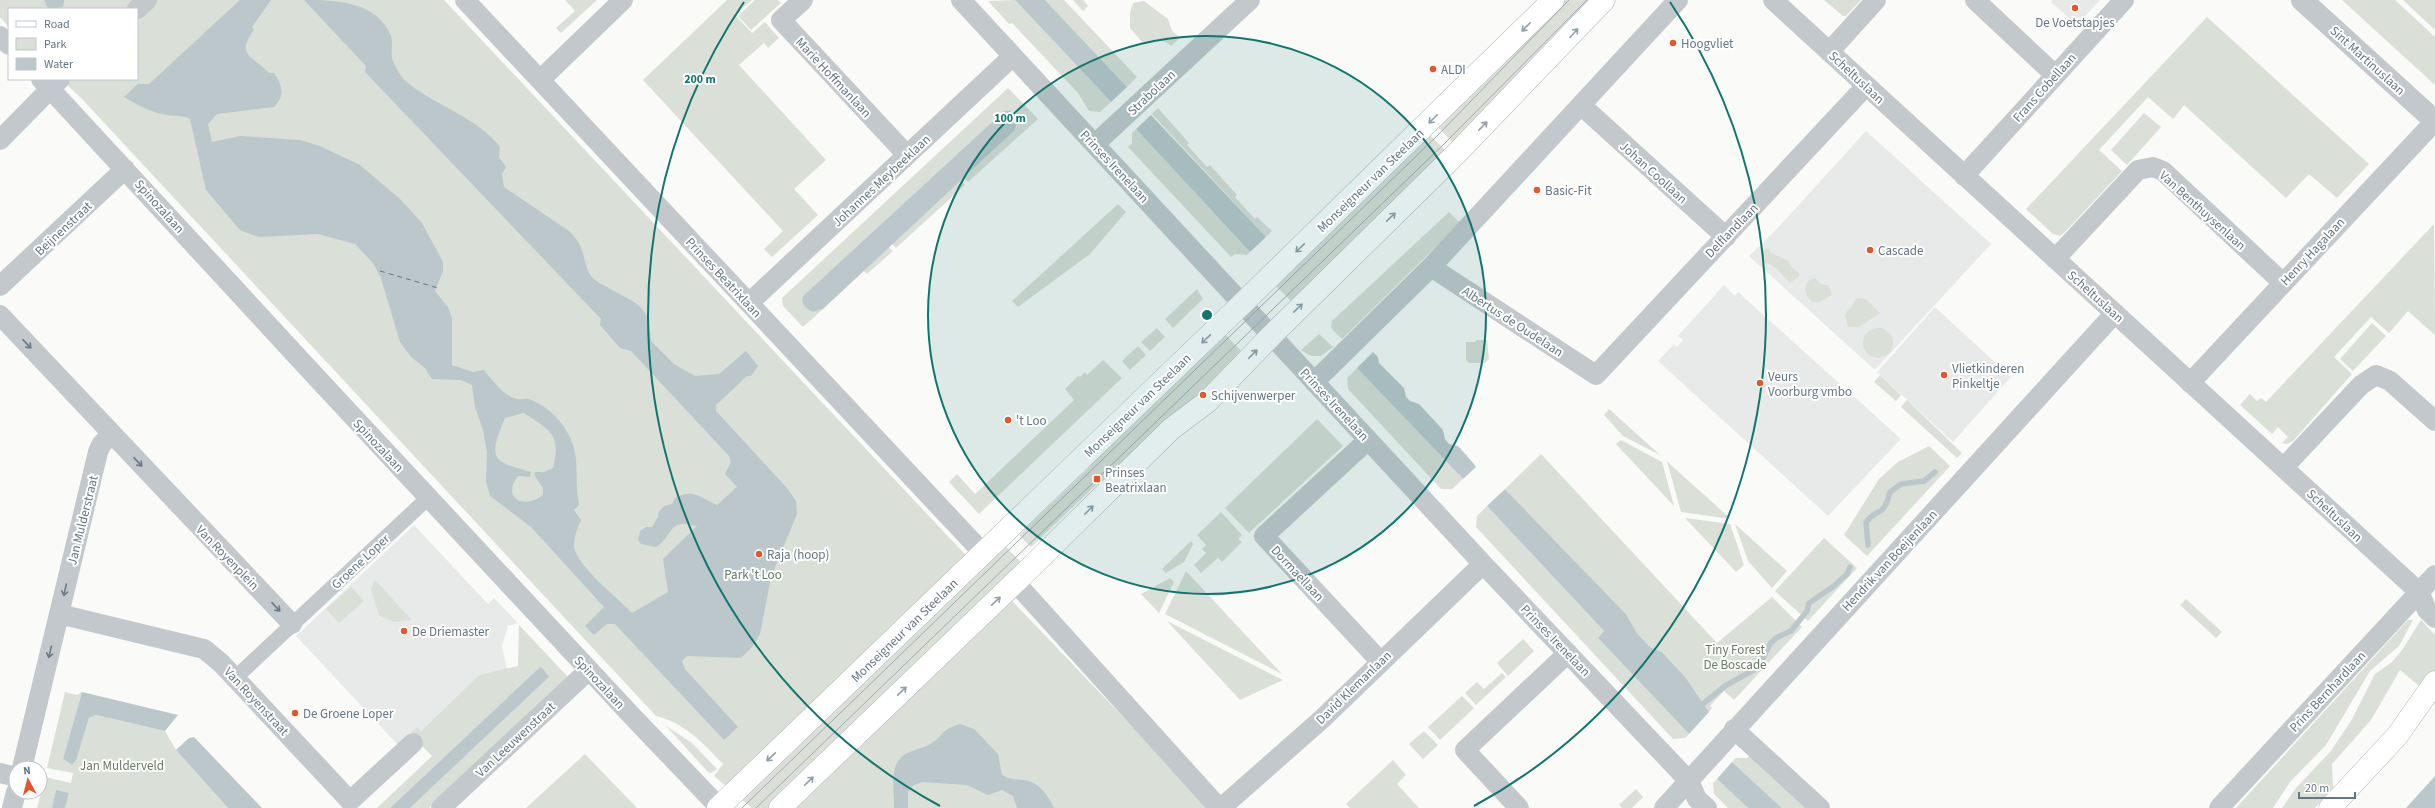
<svg xmlns="http://www.w3.org/2000/svg" width="2435" height="808" font-family="'Source Sans 3',sans-serif">
  <style>
    .built { fill: #e8e9e9 }
    .green { fill: #dadfd7 }
    .water { fill: #bbc7cb; fill-rule: evenodd }
    .lines { fill: none; stroke-linecap: round; stroke-linejoin: round }
    .stream { stroke: #bbc7cb; stroke-width: 5.5 }
    .ferry { stroke: #60757c; stroke-width: 1; stroke-dasharray: 5 4; stroke-linecap: butt }
    .secondary-casing { stroke: #b3babf; stroke-width: 23 }
    .pedestrian { stroke: #c3c8cc; stroke-width: 15 }
    .minor { stroke: #c3c8cc; stroke-width: 20 }
    .tertiary { stroke: #c3c8cc; stroke-width: 22 }
    .secondary { stroke: #fff; stroke-width: 22 }
    .tram { stroke: #a2aab0; stroke-width: 1 }
    .oneway { stroke: #939fa8 }
    .oneway2 { stroke: #6a7a87 }
    .ring { fill: none; stroke: #0f766e; stroke-width: 2 }
    .poi-dot { fill: #e4572e; stroke: #fff; stroke-width: 1.5 }
    .labels { text-anchor: middle; stroke-width: 4; stroke-linejoin: round; paint-order: stroke }
    .poi-label { font-size: 13px; fill: #657683; stroke: #fff; text-anchor: start }
    .street-label { font-size: 13px; fill: #657683; stroke: #fff }
    .park-label { font-size: 13px; fill: #687a64; stroke: #fff }
    .centre { fill: #0f766e; stroke: #fff; stroke-width: 2 }
    .ring-label { font-size: 12px; text-anchor: middle; font-weight: bold; fill: #0f766e; stroke: #fff; stroke-width: 4; stroke-linejoin: round; paint-order: stroke }
  </style>
  <rect width="100%" height="100%" fill="#fafaf8"/>
  <path class="built" d="M2052 0H2100L2077 25 2051 2Z
    M1866 131 1991 244 1875 370 1749 256 1775 231Z
    M1724 285 1735 296 1738 292 1901 439 1828 516 1658 361 1674 344 1677 347 1683 340 1678 336Z
    M1935 307 2011 377 1953 442 1877 372Z
    M414 525 488 604 494 598 518 623 508 626 502 646 507 669 479 675 421 731 417 728 398 745 296 636Z"/>
  <path class="green" d="M0 0H444L958 547 980 569 1004 545 1021 562 997 585 1210 808H752L714 776 723 764C703 743 685 723 656 716L82 99 61 79H137V9H9V27L0 17Z
    M565 0H597L561 33 556 28 575 11Z
    M727 0H752L735 15 752 33 765 22 779 38 768 48 764 43 739 65 826 160 794 189 818 215 772 257 764 249 783 231 643 80Z
    M755 0H778L781 3 751 30 738 16Z
    M1015 0 1111 102 1100 112 1089 111 1078 93 1012 23 1009 24 988 1Z
    M1045 0H1064L1137 77 1127 87Z
    M1073 0H1083L1088 6 1083 11Z
    M1562 0H1595L1455 145 1436 125Z
    M1824 0H1861L1846 16H1843Z
    M2342 0H2395L2435 37V85Z
    M2403 0H2435V30Z
    M1144 1 1168 19 1172 31 1180 38 1171 46C1162 38 1155 40 1143 43L1130 28V13L1133 3Z
    M2207 17 2369 164 2337 198 2309 174 2286 198 2184 105 2173 119 2148 97 2099 150 2122 171 2064 233 2060 236 2053 234 2026 209Z
    M1008 88 1038 119 968 182 964 178 1015 130C1020 120 1018 117 1010 110L1004 111 803 296 813 312 823 309 803 327 783 306 782 298Z
    M1158 108 1189 143 1187 145 1207 167 1210 165 1237 195 1235 197 1255 219 1257 217 1272 231 1266 237 1152 114Z
    M2144 113 2161 127 2127 165 2111 150Z
    M1136 129 1250 252 1247 255 1235 254 1231 257 1128 147 1132 143V133Z
    M1428 133 1449 154 1294 304 1272 282Z
    M961 180 965 185 896 248 892 244Z
    M1118 204 1126 212 1090 254 1018 307 1012 301Z
    M1449 212 1460 223 1342 339 1331 328 1332 321Z
    M2434 224 2435 335 2408 311 2389 333 2371 317 2334 357 2352 374 2293 441 2287 444 2282 443 2288 437 2278 427 2272 434 2240 405 2250 394 2257 401 2261 398 2266 402Z
    M888 247 893 251 867 274 863 270Z
    M1768 248 1771 253 1789 261 1790 266 1799 273V276L1790 283 1775 267 1764 262 1761 252Z
    M1815 278 1821 284 1829 286 1832 295 1819 302H1813C1803 296 1802 280 1815 278Z
    M1197 289 1203 299 1173 328 1165 319Z
    M1861 298 1866 299 1880 313 1859 327H1848L1845 316 1847 311 1851 308 1856 299Z
    M2372 323 2386 336 2353 371 2340 359Z
    M1157 328 1165 337 1150 351 1141 342Z
    M1863 343a15 15 0 1 1 30 0a15 15 0 1 1-30 0Z
    M1222 331 1242 352 1106 483 1102 479 1031 547 1019 535 1090 467 1086 462Z
    M1319 334 1333 347 1321 356H1311L1301 350Z
    M1476 340H1487L1489 359 1485 363H1469L1466 360V342H1475Z
    M1138 346 1146 355 1130 370 1122 361Z
    M1103 360 1122 378 979 514 949 482 957 474 975 494 1074 400 1065 389 1078 376 1080 377 1085 372 1087 375Z
    M1357 368 1463 479 1452 489H1441L1348 389 1347 378Z
    M1880 375 1901 395 1896 401 1874 382Z
    M1907 400 1962 453 1957 458 1901 407Z
    M1609 409 1659 454 1662 456 1623 436 1604 415Z
    M1317 419 1343 446 1249 533 1225 508Z
    M1621 440 1662 462 1674 506 1616 444Z
    M1929 446 1950 466 1867 556 1844 535 1879 479 1898 462Z
    M1541 454 1717 643 1772 597 1802 627 1734 700 1724 691 1710 706 1712 708 1709 712 1686 678 1662 652 1650 647 1637 633 1626 614 1505 489Z
    M1667 461 1672 466 1731 519 1681 512Z
    M1487 506 1604 631 1598 638 1689 734 1685 738 1673 739 1476 527 1477 516Z
    M1221 512 1242 535 1238 539 1242 542 1222 562 1218 558 1201 573 1194 565 1206 553 1202 549 1206 545 1197 535Z
    M1685 518 1730 524 1744 565 1736 572Z
    M1735 524 1787 571 1772 588 1748 561Z
    M1824 538 1857 568 1808 621 1775 591Z
    M1191 541 1193 544 1184 562 1166 573 1162 569Z
    M1186 571 1282 674 1165 614Z
    M1170 578 1174 582 1159 613 1141 594Z
    M375 580 412 620 394 622 379 615 371 589Z
    M351 587 364 601 339 623 326 609Z
    M2186 599 2222 632 2216 638 2180 605Z
    M2408 620H2413L2399 646 2370 671 2326 745 2290 782 2273 808H2236Z
    M2421 620 2435 635V674L2424 690 2400 670 2371 720 2332 764 2333 788 2315 808H2282L2296 788 2331 751 2351 721 2375 674 2392 662 2402 650Z
    M1167 621 1283 680 1240 700Z
    M519 625 568 677 565 681 429 808H410L549 677 540 667 390 808H377L432 756 410 734 417 727 421 731 479 675 518 666Z
    M1523 639 1534 651 1508 676 1497 663Z
    M1502 673 1506 677 1476 705 1465 693 1477 682 1484 689Z
    M65 692 77 695 82 692 63 759 72 765 76 761 89 718 96 715 165 731 176 750 228 808H65L69 793 56 791 52 808H37L45 777 71 783 73 773 47 768Z
    M1462 696 1474 708 1440 740 1428 727Z
    M666 726 692 743 717 769 711 773 708 772Z
    M1424 731 1438 745 1423 759 1409 744Z
    M585 754 637 808H526Z
    M1750 755 1808 808H1782L1732 762 1736 758H1747Z
    M1393 760 1406 775 1397 784 1419 808H1350L1346 804Z
    M1717 779 1748 808H1728L1714 794 1713 783Z
    M1636 789 1643 797 1632 808H1622L1619 805Z"/>
  <path class="water" d="M44 0H64L63 7 48 9Z
    M240 0H271L252 27 254 30C235 56 253 56 269 73H274C283 86 285 96 274 107L217 114 208 124 212 142 240 136 300 140 320 146 360 165 400 199 422 223 443 262V271L435 291 448 307 452 318V365L473 372 484 370C492 380 505 397 517 399 521 400 526 398 529 399 554 408 574 434 576 459 577 475 576 489 579 505L574 510 581 520C577 529 574 537 574 546 576 566 618 598 632 613L668 592 663 559 697 526C666 518 675 535 656 547L641 544 638 540 640 531 646 527H652L658 517V513L664 506 672 504 675 498C692 488 701 498 717 505L737 487 725 474 731 462 729 456 631 351 620 348 600 325 601 319 365 72 366 66 304 0C335 0 377 1 391 36 393 42 391 51 392 57 393 64 402 79 408 83 436 106 477 117 500 147L499 157 506 167 502 174 504 187 569 231C575 237 580 243 582 251 586 261 585 271 594 279 597 282 603 285 607 287 637 305 649 302 651 341L674 364 695 376 719 374 746 351 758 366 751 376H747L716 405V411L787 488 796 501 797 514 771 577 760 634 752 647 741 658 687 656 682 661 685 669 738 727 724 740 615 624H607L594 635 585 626 604 607 531 527 490 496 486 481 487 452 483 430 475 407 472 385 461 380 432 379 425 368 411 357 400 342 381 278 373 263 355 244 318 234 259 237 240 230 206 190 190 119C181 114 171 117 162 114 148 111 136 104 124 97L138 84H149ZM524 413C549 430 562 433 553 468L544 472H535L534 475 543 488V495C524 510 501 498 518 476L530 477 531 472C489 461 489 457 505 418Z
    M1015 0H1045L1127 87 1111 102Z
    M1010 110 1018 119 1015 130 823 309 813 312C806 309 801 305 803 296L1004 111Z
    M1151 115 1266 237 1250 252 1136 129Z
    M1373 352 1378 357 1379 363 1404 388 1406 397 1410 401 1419 404 1443 430 1445 439 1449 444 1458 446 1474 464 1476 467 1463 479 1357 368Z
    M1505 489 1626 614 1637 633 1650 647 1662 652 1686 678 1709 712 1689 734 1598 638 1604 631 1487 506Z
    M540 667 543 669 549 677 410 808H390Z
    M82 692 178 715 165 731 96 715 89 718 76 761 72 765 63 759Z
    M960 724 974 729 998 754 1002 775C1011 780 1014 779 1023 780 1038 781 1048 795 1054 808H1017L1013 796 1002 790 988 795 967 785 922 782 912 786 908 792V808H894C895 792 888 766 904 755 911 750 922 749 930 744 944 736 940 730 960 724Z
    M194 737 262 808H228L176 750 189 738Z
    M1732 762 1782 808H1748L1717 779Z
    M2435 776V808H2406Z
    M56 790 69 793 65 808H52Z"/>
  <g class="lines">
    <path class="stream" d="M1868 545 1866 522C1879 506 1883 519 1890 492L1901 484 1924 481 1935 472
      M1704 703 1725 686 1755 669 1761 662 1770 644 1776 638 1791 631 1807 611 1809 603 1834 586 1847 574 1850 567"/>
    <path class="ferry" d="M380 271 438 288"/>
    <g class="secondary-casing">
      <path id="secondary" d="M718 808 1243 303 1553 0
        M780 808 1031 567 1171 429 1207 402 1271 336 1456 154 1604 0
        M2330 808 2397 736 2435 682"/>
    </g>
    <path class="pedestrian" d="M235 678 428 498"/>
    <path class="minor" d="M465 0 983 553
      M803 0 781 20 907 155
      M961 0 1483 564 1689 781 1697 799 1707 808
      M1773 0 2419 592 2427 610 2435 618
      M1975 0 2055 75
      M137 9 147 0
      M0 36 9 45
      M1829 52 1876 0
      M41 79 318 379 632 716 719 807
      M540 80 623 0
      M1582 106 1726 237
      M0 140 60 79
      M1095 144 1250 0
      M1964 176 2124 0
      M2055 259 2138 170 2153 167 2163 171 2283 283
      M1431 267 1596 375 1866 86
      M0 286 125 169
      M749 303 1013 56
      M0 315 292 624
      M1314 382 1431 267 1678 0
      M2190 383 2435 121
      M1368 440 1264 536 1380 661
      M2284 467 2361 385 2376 375 2390 381 2435 421
      M1015 582 1219 808
      M59 614 204 649 221 663 350 801 413 743
      M1734 729 1820 808
      M22 768 98 452 101 445 111 434
      M0 773 16 777
      M12 808 16 792
      M441 808 589 670
      M1221 808 1322 719 1483 564
      M1519 808 1465 750 1568 653
      M1664 808 2115 313
      M2219 808 2435 575"/>
    <path class="tertiary" d="M2302 0 2435 121"/>
    <use href="#secondary" class="secondary"/>
    <path class="tram" d="M742 808 1438 135 1569 0
      M756 808 1445 143 1587 0"/>
  </g>
  <defs><path id="oneway-shaft" d="M-6 0H5M1.5-3L5.5 0L1.5 3" fill="none" stroke-width="1.6" stroke-linecap="round" stroke-linejoin="round"/></defs>
  <g class="oneway">
    <use href="#oneway-shaft" transform="translate(1526 27) rotate(135)"/>
    <use href="#oneway-shaft" transform="translate(1574 33) rotate(-48)"/>
    <use href="#oneway-shaft" transform="translate(1433 119) rotate(135)"/>
    <use href="#oneway-shaft" transform="translate(1483 126) rotate(-46)"/>
    <use href="#oneway-shaft" transform="translate(1391 217) rotate(-44)"/>
    <use href="#oneway-shaft" transform="translate(1300 248) rotate(136)"/>
    <use href="#oneway-shaft" transform="translate(1298 308) rotate(-44)"/>
    <use href="#oneway-shaft" transform="translate(1206 339) rotate(136)"/>
    <use href="#oneway-shaft" transform="translate(1253 354) rotate(-46)"/>
    <use href="#oneway-shaft" transform="translate(1089 510) rotate(-45)"/>
    <use href="#oneway-shaft" transform="translate(996 601) rotate(-43)"/>
    <use href="#oneway-shaft" transform="translate(902 691) rotate(-44)"/>
    <use href="#oneway-shaft" transform="translate(771 757) rotate(137)"/>
    <use href="#oneway-shaft" transform="translate(809 781) rotate(-44)"/>
  </g>
  <g class="oneway2">
    <use href="#oneway-shaft" transform="translate(27 344) rotate(47)"/>
    <use href="#oneway-shaft" transform="translate(138 462) rotate(47)"/>
    <use href="#oneway-shaft" transform="translate(65 590) rotate(103)"/>
    <use href="#oneway-shaft" transform="translate(276 607) rotate(47)"/>
    <use href="#oneway-shaft" transform="translate(50 652) rotate(104)"/>
  </g>
  <circle cx="1207" cy="315" r="279" fill="#0f766e" fill-opacity=".12"/>
  <g class="ring">
    <circle cx="1207" cy="315" r="279"/>
    <path d="M940 806A559 559 0 0 1 744 2M1670 2A559 559 0 0 1 1474 806"/>
  </g>
  <g class="poi-dot">
    <circle cx="2075" cy="8" r="4"/>
    <circle cx="1673" cy="43" r="4"/>
    <circle cx="1433" cy="69" r="4"/>
    <circle cx="1537" cy="190" r="4"/>
    <circle cx="1870" cy="250" r="4"/>
    <circle cx="1944" cy="375" r="4"/>
    <circle cx="1760" cy="383" r="4"/>
    <circle cx="1203" cy="395" r="4"/>
    <circle cx="1008" cy="420" r="4"/>
    <rect x="1093" y="475" width="8" height="8" rx="2"/>
    <circle cx="759" cy="554" r="4"/>
    <circle cx="404" cy="631" r="4"/>
    <circle cx="295" cy="713" r="4"/>
  </g>
  <g class="labels">
    <g class="poi-label">
      <text x="2075" y="27" text-anchor="middle">De Voetstapjes</text>
      <text x="1681" y="48">Hoogvliet</text>
      <text x="1441" y="74">ALDI</text>
      <text x="1545" y="195">Basic-Fit</text>
      <text x="1878" y="255">Cascade</text>
      <text x="1952" y="373">Vlietkinderen<tspan x="1952" dy="15">Pinkeltje</tspan></text>
      <text x="1768" y="381">Veurs<tspan x="1768" dy="15">Voorburg vmbo</tspan></text>
      <text x="1211" y="400">Schijvenwerper</text>
      <text x="1016" y="425">'t Loo</text>
      <text x="1105" y="477">Prinses<tspan x="1105" dy="15">Beatrixlaan</tspan></text>
      <text x="767" y="559">Raja (hoop)</text>
      <text x="412" y="636">De Driemaster</text>
      <text x="303" y="718">De Groene Loper</text>
    </g>
    <g class="street-label">
      <text transform="translate(2368 60) rotate(42)" y="5">Sint Martinuslaan</text>
      <text transform="translate(834 77) rotate(47)" y="5">Marie Hoffmanlaan</text>
      <text transform="translate(1857 77) rotate(43)" y="5">Scheltuslaan</text>
      <text transform="translate(2044 87) rotate(-48)" y="5">Frans Cobellaan</text>
      <text transform="translate(1151 92) rotate(-43)" y="5">Strabolaan</text>
      <text transform="translate(1115 166) rotate(47)" y="5">Prinses Irenelaan</text>
      <text transform="translate(1654 172) rotate(42)" y="5">Johan Coollaan</text>
      <text transform="translate(881 180) rotate(-43)" y="5">Johannes Meybeeklaan</text>
      <text transform="translate(1370 180) rotate(-44)" y="5">Monseigneur van Steelaan</text>
      <text transform="translate(160 206) rotate(48)" y="5">Spinozalaan</text>
      <text transform="translate(2203 210) rotate(42)" y="5">Van Benthuysenlaan</text>
      <text transform="translate(63 228) rotate(-43)" y="5">Beijnenstraat</text>
      <text transform="translate(1731 230) rotate(-46)" y="5">Delflandlaan</text>
      <text transform="translate(2312 251) rotate(-47)" y="5">Henry Hagalaan</text>
      <text transform="translate(724 277) rotate(47)" y="5">Prinses Beatrixlaan</text>
      <text transform="translate(2096 296) rotate(42)" y="5">Scheltuslaan</text>
      <text transform="translate(1513 321) rotate(33)" y="5">Albertus de Oudelaan</text>
      <text transform="translate(1335 404) rotate(47)" y="5">Prinses Irenelaan</text>
      <text transform="translate(1137 405) rotate(-44)" y="5">Monseigneur van Steelaan</text>
      <text transform="translate(379 445) rotate(47)" y="5">Spinozalaan</text>
      <text transform="translate(2335 515) rotate(43)" y="5">Scheltuslaan</text>
      <text transform="translate(82 520) rotate(-76)" y="5">Jan Mulderstraat</text>
      <text transform="translate(228 557) rotate(46)" y="5">Van Royenplein</text>
      <text transform="translate(1889 560) rotate(-47)" y="5">Hendrik van Boeijenlaan</text>
      <text transform="translate(360 561) rotate(-43)" y="5">Groene Loper</text>
      <text transform="translate(1298 573) rotate(47)" y="5">Dormaellaan</text>
      <text transform="translate(904 630) rotate(-44)" y="5">Monseigneur van Steelaan</text>
      <text transform="translate(1556 640) rotate(46)" y="5">Prinses Irenelaan</text>
      <text transform="translate(600 682) rotate(47)" y="5">Spinozalaan</text>
      <text transform="translate(1353 687) rotate(-44)" y="5">David Klemanlaan</text>
      <text transform="translate(2327 691) rotate(-47)" y="5">Prins Bernhardlaan</text>
      <text transform="translate(257 701) rotate(47)" y="5">Van Royenstraat</text>
      <text transform="translate(515 739) rotate(-43)" y="5">Van Leeuwenstraat</text>
    </g>
    <g class="park-label">
      <text x="753" y="579">Park 't Loo</text>
      <text x="1735" y="654">Tiny Forest<tspan x="1735" dy="15">De Boscade</tspan></text>
      <text x="122" y="770">Jan Mulderveld</text>
    </g>
  </g>
  <circle cx="1207" cy="315" r="6" class="centre"/>
  <g class="ring-label">
    <text x="700" y="83">200 m</text>
    <text x="1010" y="122">100 m</text>
  </g>
  <rect x="8" y="8" width="130" height="72" fill="#ffffff" stroke="#c1c8cd"/>
  <rect x="16" y="21" width="20" height="6" fill="#ffffff" stroke="#c1c8cd"/>
  <text x="44" y="28" font-size="12" fill="#657683">Road</text>
  <rect x="16" y="38" width="20" height="12" fill="#dadfd7" stroke="#c1c8cd"/>
  <text x="44" y="48" font-size="12" fill="#657683">Park</text>
  <rect x="16" y="58" width="20" height="12" fill="#bbc7cb" stroke="#c1c8cd"/>
  <text x="44" y="68" font-size="12" fill="#657683">Water</text>
  <g transform="translate(28 780) rotate(353)"><circle r="19" fill="#ffffff" stroke="#c1c8cd"/>
  <path d="M0-3L7 15L0 10L-7 15Z" fill="#e4572e"/>
  <text y="-6" font-size="11" font-weight="bold" text-anchor="middle" fill="#657683">N</text>
  </g>
  <path d="M2299 792v6h56v-6" fill="none" stroke="#657683" stroke-width="2"/>
  <text x="2305" y="792" font-size="12" fill="#657683" stroke="#ffffff" stroke-width="3" paint-order="stroke">20 m</text>
</svg>
